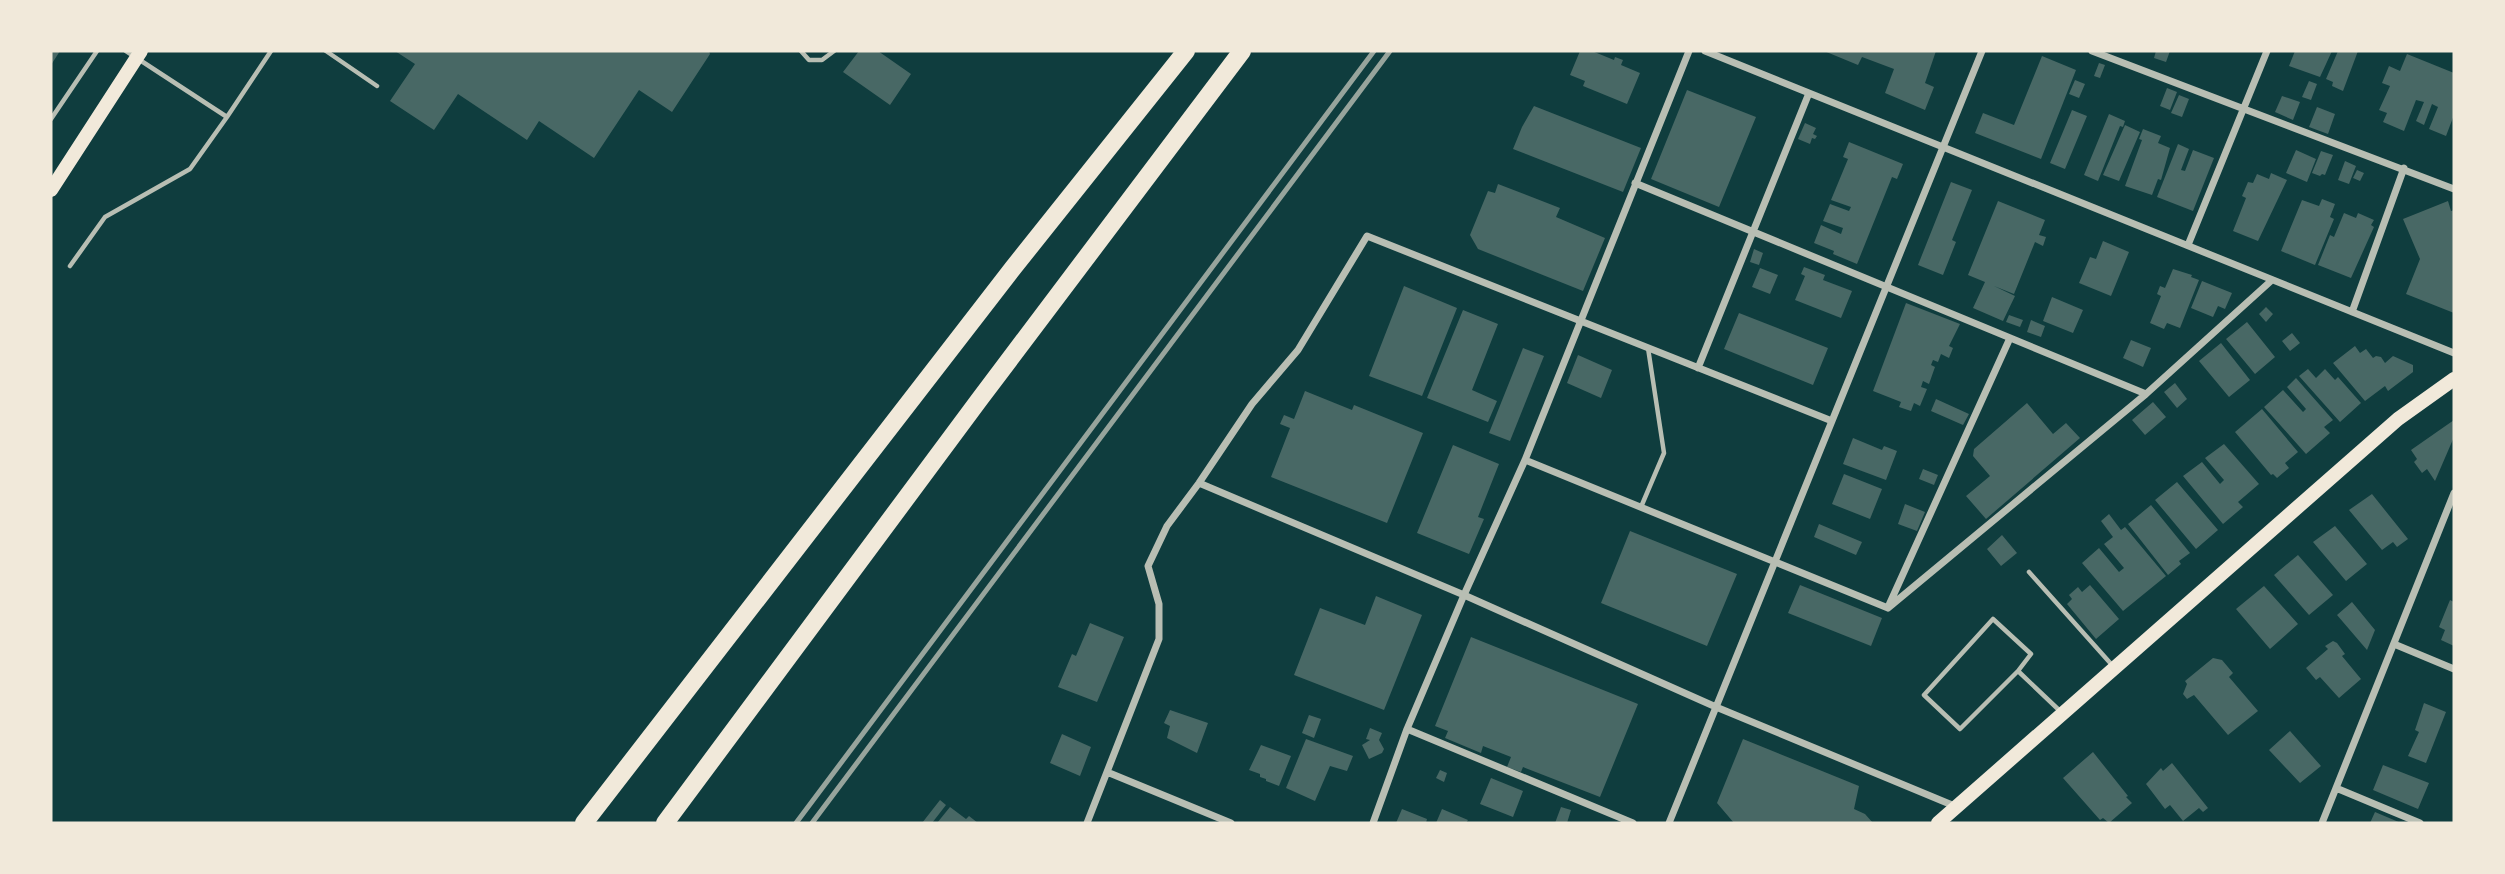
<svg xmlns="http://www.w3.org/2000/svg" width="2505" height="874" font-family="Spectral,serif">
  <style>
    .building { fill: #486865 }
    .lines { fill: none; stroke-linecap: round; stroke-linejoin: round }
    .service { stroke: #b8beb3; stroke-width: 4.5 }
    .minor { stroke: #b8beb3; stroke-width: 7 }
    .secondary { stroke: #f1e9da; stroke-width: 14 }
    .primary { stroke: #f1e9da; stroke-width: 14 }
    .motorway { stroke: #f1e9da; stroke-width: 18 }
    .rail { stroke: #97a49c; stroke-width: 5 }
  </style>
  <rect width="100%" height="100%" fill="#0f3d3e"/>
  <path class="building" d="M51 51H60L51 65Z
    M395 51H709L710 54 672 112 639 90 594 158 539 121 527 140 458 94 434 130 390 101 415 64Z
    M859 51H878L911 74 890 105 843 72Z
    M1580 51H1592L1614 60 1615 57 1623 60 1621 65 1640 73 1627 104 1583 86 1585 81 1570 75Z
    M1824 51H1936L1925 83 1934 87 1925 110 1885 93 1894 69 1862 57 1858 65Z
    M2156 51H2170L2166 62 2154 58Z
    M2295 51H2332L2320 77 2289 66Z
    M2338 51H2358L2343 91 2332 86 2333 82 2326 79Z
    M2407 54 2454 73V115L2446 136 2429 129 2438 107 2432 104 2424 125 2416 121 2424 102 2416 100 2404 131 2383 122 2387 113 2379 110 2390 86 2382 83 2389 66 2400 71Z
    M2042 56 2076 70 2041 159 1975 133 1983 113 2014 125Z
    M2099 63 2105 65 2100 78 2094 76Z
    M2075 80 2085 84 2079 98 2069 94Z
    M2309 81 2317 84 2311 100 2302 97Z
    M2167 88 2177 92 2170 110 2160 106Z
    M1687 90 1756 117 1719 207 1651 179Z
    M2179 95 2189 99 2182 117 2171 113Z
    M2282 96 2300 102 2293 120 2275 112Z
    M1534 106 1641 148 1623 192 1513 149 1522 127Z
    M2317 107 2335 114 2328 134 2309 127Z
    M2072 110 2087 116 2065 169 2050 163Z
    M2109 114 2125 121 2123 127 2120 126 2098 181 2084 175Z
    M1805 123 1816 128 1813 134 1817 136 1815 139 1812 138 1810 144 1798 139Z
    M2125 125 2140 132 2119 181 2103 175Z
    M2143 129 2161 136 2158 143 2170 148 2161 180 2158 179 2152 195 2125 186 2142 140 2139 139Z
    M1849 142 1903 164 1897 179 1892 177 1857 264 1833 254 1834 251 1814 243 1821 225 1841 234 1843 228 1823 221 1830 204 1849 211 1851 207 1831 200 1848 159 1843 157Z
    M2178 144 2189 149 2181 170 2185 171 2193 150 2214 158 2193 211 2157 197Z
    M2296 150 2316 159 2307 182 2286 173Z
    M2321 151 2333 155 2325 175 2322 174 2320 176 2312 173Z
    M2345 161 2356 166 2349 184 2338 180Z
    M2357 170 2364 173 2360 181 2353 178Z
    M2271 173 2287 180 2258 241 2233 231 2246 198 2242 196 2248 182 2253 183 2257 174 2269 179Z
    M1951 182 1972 190 1952 240 1956 242 1943 275 1918 265Z
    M1498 184 1560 208 1556 217 1605 238 1583 291 1478 249 1470 235 1488 191 1495 193Z
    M2322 199 2335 204 2330 217 2334 219 2315 265 2281 251 2302 200 2319 206Z
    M1998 201 2045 220 2039 235 2046 237 2043 246 2035 242 2014 294 1994 286 2015 296 2003 321 1973 308 1985 282 1968 275Z
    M2448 201 2451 211 2454 210V313L2406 294 2420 259 2403 219Z
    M2344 213 2356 218 2358 213 2374 220 2371 225 2374 227 2351 278 2318 265 2330 235 2334 237Z
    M2103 241 2129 252 2111 296 2079 283 2090 257 2096 259Z
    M1754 249 1763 253 1759 265 1750 262Z
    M1804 267 1825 275 1823 280 1852 291 1841 318 1795 300 1805 276 1801 274Z
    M1760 268 1778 275 1770 294 1752 287Z
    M2173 269 2192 275 2191 277 2199 280 2180 328 2167 323 2164 329 2150 323 2161 296 2157 294 2160 286 2165 288Z
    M2202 281 2232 293 2225 309 2218 306 2213 317 2191 308Z
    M1404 286 1457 308 1422 396 1369 376Z
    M2052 297 2083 310 2073 333 2043 321Z
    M1906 303 1960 324 1949 346 1953 348 1949 358 1941 354 1938 362 1933 360 1931 365 1935 367 1929 384 1923 381 1921 387 1927 389 1920 406 1914 403 1911 411 1899 407 1901 402 1873 391Z
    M2266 307 2273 314 2266 322 2259 314Z
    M1463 310 1498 324 1472 390 1497 401 1488 422 1427 398Z
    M1739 313 1828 348 1813 385 1724 349Z
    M2009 315 2023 320 2020 327 2006 322Z
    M2031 320 2045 326 2041 337 2027 332Z
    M2247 322 2275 357 2255 374 2226 339Z
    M2292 333 2300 343 2290 351 2282 341Z
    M2131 340 2151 348 2143 367 2123 358Z
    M2221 343 2250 380 2229 397 2199 361Z
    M2355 346 2360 353 2366 349 2373 358 2376 356 2381 357 2385 363 2393 356 2413 365V372L2388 391 2385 386 2365 401 2333 363Z
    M1523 348 1544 356 1510 441 1489 433Z
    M1578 355 1612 370 1601 398 1567 383Z
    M2308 369 2316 378 2325 369 2335 380 2338 377 2361 403 2340 422 2299 376Z
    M2296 378 2333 420 2324 427 2330 433 2306 454 2264 407 2283 390 2303 412 2306 409 2287 387Z
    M2175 383 2187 399 2177 408 2164 392Z
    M1305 391 1352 410 1354 405 1423 433 1387 523 1271 477 1290 428 1280 424 1284 415 1294 419Z
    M1936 399 1969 414 1963 425 1931 411Z
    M2153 402 2166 417 2145 435 2132 420Z
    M2027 403 2053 434 2066 423 2080 438 1986 519 1966 496 1990 476 1973 456 1974 449Z
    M2262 409 2298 452 2285 463 2289 468 2277 478 2273 474 2271 475 2235 432Z
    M2454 420V437L2435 481 2427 469 2422 473 2414 462 2417 459 2411 450Z
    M1853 438 1882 450 1884 446 1897 451 1886 480 1843 464Z
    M2224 444 2259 484 2238 502 2243 507 2223 524 2183 476 2202 462 2220 484 2224 480 2205 458Z
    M1453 445 1499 464 1478 517 1484 519 1469 554 1417 533Z
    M1923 469 1938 475 1934 485 1919 479Z
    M1844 474 1882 489 1870 519 1832 504Z
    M2177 482 2218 530 2196 549 2155 500Z
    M2372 494 2408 539 2397 547 2393 542 2382 550 2349 510Z
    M1905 504 1925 512 1917 531 1898 524Z
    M2151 505 2190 553 2179 561 2181 564 2168 575 2128 524Z
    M2109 514 2121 530 2125 527 2166 576 2123 611 2082 563 2099 548 2119 572 2124 568 2104 544 2113 537 2101 521Z
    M1819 524 1862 542 1856 555 1814 537Z
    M2335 526 2367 564 2346 581 2313 542Z
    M1630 531 1737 574 1707 646 1601 603Z
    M2002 535 2017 553 2001 566 1987 549Z
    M2298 555 2333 595 2309 615 2274 575Z
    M1800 585 1882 618 1871 646 1788 613Z
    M2090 585 2119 619 2096 639 2067 604 2072 599 2069 595 2078 587 2082 592Z
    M2264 586 2298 624 2270 649 2236 609Z
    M1376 596 1422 615 1384 710 1294 675 1320 608 1365 625Z
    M2450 600 2454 602V646L2441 640 2445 630 2439 627Z
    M2352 602 2375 630 2367 650 2337 615Z
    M1090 623 1124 637 1097 702 1058 687 1072 654 1076 656Z
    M1471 637 1638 704 1600 797 1523 767 1521 772 1507 767 1511 757 1483 746 1481 753 1445 738 1448 731 1435 726Z
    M2333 641 2337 643 2345 654 2342 656 2361 679 2339 698 2320 677 2316 680 2306 668 2328 649 2325 646Z
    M2213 658 2222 660 2233 673 2229 677 2258 711 2228 735 2194 695 2187 699 2183 694 2187 684 2185 681Z
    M2424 703 2446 712 2426 763 2408 756 2419 732 2415 730Z
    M1170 710 1208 723 1197 753 1167 738 1170 726 1164 723Z
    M1309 715 1321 719 1314 738 1302 733Z
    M1370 728 1382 733 1379 740 1384 749 1382 753 1369 759 1362 745 1370 740 1366 739Z
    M2290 731 2321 766 2300 783 2269 750Z
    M1062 734 1091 747 1080 776 1050 763Z
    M1306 739 1353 756 1347 771 1330 766 1315 801 1286 788Z
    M1743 739 1859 786 1854 809 1865 814 1873 823H1734L1717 803Z
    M1261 745 1291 756 1279 786 1266 781V779L1260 777V774L1249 770Z
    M2093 752 2128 796 2126 797 2132 803 2109 823 2103 818 2100 820 2063 778Z
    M2172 763 2208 808 2203 812 2199 808 2183 821 2170 805 2165 809 2146 784 2161 768 2163 771Z
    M2383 765 2429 783 2418 809 2373 790Z
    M1440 770 1447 773 1444 782 1436 778Z
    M1491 778 1523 791 1513 817 1480 804Z
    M940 800 946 805 932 823H922Z
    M950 807 966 819 969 816 978 823H937Z
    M1561 807 1571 810 1567 823H1555Z
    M1402 809 1427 819 1426 823H1396Z
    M1442 809 1468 820 1466 823H1436Z
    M2375 812 2401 823H2370Z"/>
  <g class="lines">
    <path class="service" d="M126 51 227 117 271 51
      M326 51 377 86
      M801 51 809 60H822L834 51
      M51 119 97 51
      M70 266 105 217 190 169 227 117
      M1641 507 1664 453 1648 348
      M2029 572 2112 665
      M2018 671 1960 729 1924 695 1993 619 2031 654 2018 671 2060 711"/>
    <path class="minor" d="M1705 51 2454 353
      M2092 51 2454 189
      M1635 183 2146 394
      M2188 245 2267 51
      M2352 312 2404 168
      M1698 368 1809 93
      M1525 460 1888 608
      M1199 483 1464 595 1716 707 1957 807
      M1889 605 2010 338
      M1888 608 2146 394 2272 280
      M2394 644 2454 669
      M1407 729 1633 823
      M1107 772 1231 823
      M2336 788 2420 823
      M1087 823 1159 639V604L1148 566 1167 526 1199 483 1252 404 1298 350 1367 236 1832 421
      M1373 823 1407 729 1464 595 1525 460 1689 51
      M1669 823 1982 51
      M2322 823 2454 493"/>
    <path class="secondary" d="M1938 823 2398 419 2454 379"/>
    <path class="primary" d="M51 190 141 51"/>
    <path class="motorway" d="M584 823 1013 268 1186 51
      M665 823 979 400 1242 51"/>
    <path class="rail" d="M796 823 1374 51
      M812 823 1390 51"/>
  </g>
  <rect width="2505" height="874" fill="none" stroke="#f1e9da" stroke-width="105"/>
</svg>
